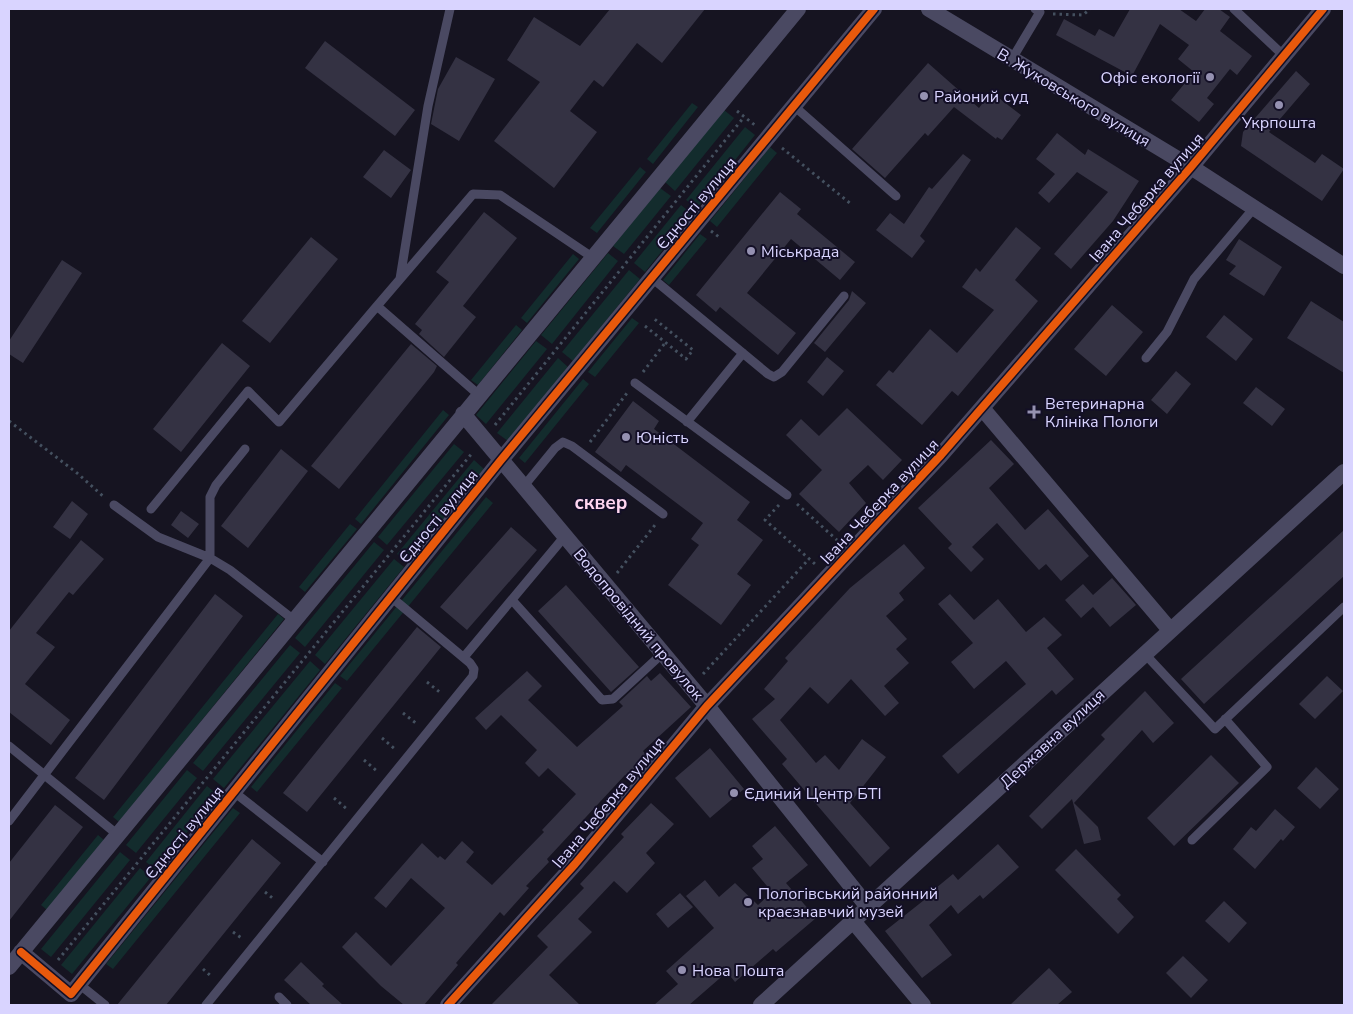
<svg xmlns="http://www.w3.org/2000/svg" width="1353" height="1014" font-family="'Nunito Sans',sans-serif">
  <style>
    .green { fill: #132c2d }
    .building { fill: #343243 }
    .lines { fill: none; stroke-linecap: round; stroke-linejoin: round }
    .path { stroke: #44505f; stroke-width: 3; stroke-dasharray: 2.5 4; stroke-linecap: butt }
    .service { stroke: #4a4962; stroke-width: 9 }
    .minor { stroke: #4a4962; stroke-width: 16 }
    .cycleway-casing { stroke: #130f26; stroke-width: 11 }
    .cycleway { stroke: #e8590c; stroke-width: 8 }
    .poi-dot { fill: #9591b1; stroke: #130f26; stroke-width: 2 }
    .labels { text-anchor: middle; stroke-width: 4; stroke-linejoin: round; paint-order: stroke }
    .poi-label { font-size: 16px; fill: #d9d4ff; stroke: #130f26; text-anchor: start }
    .street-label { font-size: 16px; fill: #d9d4ff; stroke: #130f26 }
    .quarter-label { font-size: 19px; font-weight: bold; fill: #ffd6f0; stroke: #130f26 }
  </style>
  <rect width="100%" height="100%" fill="#161421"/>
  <path class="green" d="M692 103 698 107 653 164 647 159Z
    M724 110 734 118 675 191 665 182Z
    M745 127 755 135 697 208 686 200Z
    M770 147 777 153 717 227 710 221Z
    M640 167 646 172 597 233 590 228Z
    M660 188 671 196 624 254 613 246Z
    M681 205 692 214 645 272 634 263Z
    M700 234 707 239 669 285 663 280Z
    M608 253 618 261 552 344 541 335Z
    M573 254 579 259 527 323 521 318Z
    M629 270 640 279 573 361 562 352Z
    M632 318 639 323 595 377 588 372Z
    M516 325 522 330 478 385 471 380Z
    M536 341 547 349 486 424 476 415Z
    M558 358 568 367 508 441 497 433Z
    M583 379 589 384 525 463 519 458Z
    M443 410 449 415 361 524 355 519Z
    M454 444 464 452 387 545 378 537Z
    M474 460 484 469 408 562 397 554Z
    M486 497 493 503 347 681 340 676Z
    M350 524 357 529 305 592 299 587Z
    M374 542 384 550 305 647 295 638Z
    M394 559 404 567 325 664 315 655Z
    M278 614 284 619 119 822 113 817Z
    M290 645 300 653 203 771 193 763Z
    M310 661 320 670 224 788 213 779Z
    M335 683 342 688 257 792 251 787Z
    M187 770 197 778 136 853 126 845Z
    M207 786 218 795 156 870 146 862Z
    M233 808 240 813 113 969 106 964Z
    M98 835 104 840 47 910 41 905Z
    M120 852 130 860 51 957 41 949Z
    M140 868 151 877 72 974 61 965Z"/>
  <path class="building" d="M610 9H705L662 63 637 43 603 87 594 80 570 111 597 132 554 188 494 141 540 82 507 60 534 17 580 46Z
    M1130 9H1179L1196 21 1205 9H1219L1230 17 1220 31 1252 56 1237 75 1230 69 1207 98 1214 104 1199 122 1171 100 1194 72 1178 59 1189 45 1160 24 1132 76 1056 35 1064 19 1095 36 1099 29 1114 37Z
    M325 41 415 110 395 136 305 68Z
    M456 57 495 79 459 141 431 124 438 89Z
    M928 63 979 108 991 92 1021 115 1002 140 997 137 996 139 954 107 928 136 925 133 885 178 852 149Z
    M1296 71 1310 84 1269 132 1315 163 1322 154 1344 169 1322 201 1241 146 1243 132Z
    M1057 133 1085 155 1088 149 1139 181 1113 221 1071 269 1054 254 1108 192 1077 172 1049 203 1038 193 1055 174 1036 159Z
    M384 150 411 170 391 198 363 177Z
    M963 154 971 160 920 236 925 241 912 258 876 230 890 213 904 224 929 187 932 189Z
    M780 192 801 209 797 214 855 262 840 280 791 239 747 293 796 333 778 355 720 307 716 312 696 295Z
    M484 212 517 238 463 306 476 317 444 357 419 334 422 330 415 324 449 282 436 272Z
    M1016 227 1041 248 1015 280 1038 301 958 396 952 391 922 425 876 385 889 370 893 373 930 329 957 353 994 310 962 287 976 268 980 272Z
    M311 237 338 259 270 343 242 321Z
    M1239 239 1282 267 1264 296 1229 274 1236 266 1226 260Z
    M62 260 82 273 23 363 9 354V341Z
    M852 291 866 303 825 352 814 343 849 300Z
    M1311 301 1344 322V373L1287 338Z
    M1112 305 1143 332 1106 376 1074 349Z
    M1224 315 1253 339 1236 361 1206 337Z
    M222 343 250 366 181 452 153 429Z
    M411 344 437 366 434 372 339 489 311 466Z
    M827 357 844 371 823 396 807 382Z
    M1176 371 1191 384 1167 414 1151 400Z
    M1256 387 1285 409 1272 426 1243 403Z
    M633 401 659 421 654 429 750 502 737 520 763 540 737 574 751 585 721 625 668 585 699 545 691 539 703 523 626 465 621 472 595 452Z
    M847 408 902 460 883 480 868 465 849 483 866 503 839 532 799 494 822 470 786 435 801 419 819 436Z
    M991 440 1014 464 989 488 1025 530 1048 509 1089 556 1061 581 1046 564 1039 570 997 523 972 547 984 559 971 572 948 548 952 544 918 508Z
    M281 449 308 471 248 548 221 526Z
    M72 501 88 514 70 539 53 527Z
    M181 511 199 524 188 538 171 525Z
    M511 527 537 550 467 630 440 607Z
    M1344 530V576L1204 704 1181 679Z
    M81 540 104 559 73 595 69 592 36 633 55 647 25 684 70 720 51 745 9 712V631Z
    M904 544 925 568 899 593 904 600 886 616 907 639 896 649 909 663 884 686 899 703 885 716 851 679 828 704 810 687 780 720 816 763 825 755 839 770 862 739 886 757 850 803 890 848 870 867 782 764 787 759 752 719 775 699 764 689 788 661 785 658 850 588Z
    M1112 578 1136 605 1110 627 1093 607 1081 618 1065 600 1083 584 1093 595Z
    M566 585 639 667 611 692 538 611Z
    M215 594 243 616 104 800 75 778Z
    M950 594 974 620 998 599 1026 632 1044 617 1062 635 1047 648 1074 679 1056 695 1052 690 958 774 942 756 1026 684 1006 661 974 689 951 662 973 643 938 604Z
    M417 627 441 647 307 812 283 793Z
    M527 671 542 686 528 700 577 747 623 706 619 702 647 676 651 681 660 673 691 707 643 751 648 757 627 777 625 775 547 859 549 862 526 886 529 888 504 916 500 912 456 963 458 965 424 1005H404L381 986 342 947 356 932 391 966 445 908 411 878 386 908 374 898 422 843 438 858 440 856 445 860 462 841 474 852 466 862 492 885 544 832 542 830 576 794 548 768 539 777 525 763 537 750 501 715 486 730 475 718Z
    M1327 676 1343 691 1315 719 1299 704Z
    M1145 691 1174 723 1153 743 1142 730 1074 803 1098 827 1101 840 1084 844 1072 799 1042 829 1029 816 1105 739 1101 735Z
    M710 748 744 789 710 818 675 778Z
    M1211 755 1239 783 1174 846 1147 818Z
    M1316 767 1339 789 1320 809 1297 788Z
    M651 803 674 824 646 853 655 863 627 893 614 881 578 919 592 932 549 975 580 1005H491L548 947 537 936 584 888 580 884 624 837 621 834Z
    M55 805 83 827 9 921V863Z
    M1275 809 1295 827 1283 841 1281 839 1255 869 1233 849 1251 827 1256 831Z
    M775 826 808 865 786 883 816 918 776 952 773 949 735 982 727 972 689 1005H654L678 984 666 971 714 928 686 896 705 880 719 897 735 883 758 905 772 892 752 868 763 859 752 846Z
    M252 839 281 863 166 1005H117Z
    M998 844 1019 867 983 899 980 895 958 914 951 905 929 925 952 955 922 978 885 931 938 889 936 888 953 874 958 880Z
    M1076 849 1121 895 1117 899 1134 917 1118 934 1055 870Z
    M680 893 693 907 668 928 656 914Z
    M1224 901 1247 923 1229 943 1205 921Z
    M1183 956 1208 980 1191 998 1166 973Z
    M301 962 324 984 322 986 343 1005H311L284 980Z
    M1049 968 1072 992 1057 1005H1010Z"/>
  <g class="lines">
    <path class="path" d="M1053 14 1083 15 1090 9
      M737 111 756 126
      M782 148 851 204
      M711 231 719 237
      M645 326 686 359 693 350 652 317
      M643 372 665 343
      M9 421 77 473 104 497
      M495 425 744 117
      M590 442 627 393
      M797 504 837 540
      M779 505 765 520 815 564
      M617 573 655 525
      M703 674 809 559
      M427 682 442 694
      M403 713 417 724
      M382 738 396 750
      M364 760 378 772
      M334 798 348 810
      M265 892 275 900
      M233 932 243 939
      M58 960 473 452
      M203 969 212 977"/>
    <path class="service" d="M1234 9 1283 55
      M1012 59 1040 12 1035 9
      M794 106 896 196
      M652 278 768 374 774 377 782 372 844 296
      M400 279 428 106 450 9
      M377 306 473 194 500 195 592 257
      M1146 358 1167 332 1194 279 1254 208
      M635 383 787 495
      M687 422 743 353
      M524 486 555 448 563 442 572 446 663 514
      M114 505 158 537 210 558V497L216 485 245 449
      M151 509 248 391 279 422 377 306 479 395
      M512 600 602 700 613 699 663 653
      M1144 653 1215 729 1344 607
      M464 657 565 536
      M9 746 118 835
      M234 792 323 862
      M9 821 210 558 230 570 294 620
      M1192 840 1267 767 1225 719
      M79 984 105 1005
      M279 997 287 1005
      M206 1005 473 676 474 669 470 663 391 597"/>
    <path class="minor" d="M929 9 1191 167 1344 266
      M982 408 1170 630
      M463 414 707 706 868 907
      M853 921 923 1005
      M21 952 71 994 501 460 874 9
      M9 967 798 9
      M448 1005 575 864 707 706 941 455 1191 167 1323 9
      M761 1005 1344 472"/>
    <g class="cycleway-casing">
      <path id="cycleway" d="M21 952 71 994 501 460 874 9
        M448 1005 575 864 707 706 941 455 1191 167 1323 9"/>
    </g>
    <use href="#cycleway" class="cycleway"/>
  </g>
  <g class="poi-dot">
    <circle cx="1210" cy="77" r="5"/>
    <circle cx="924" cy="96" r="5"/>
    <circle cx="1279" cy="105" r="5"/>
    <circle cx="751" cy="251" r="5"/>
    <path d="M1031.5 404.5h5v5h5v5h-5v5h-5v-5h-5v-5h5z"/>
    <circle cx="626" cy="437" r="5"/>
    <circle cx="734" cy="793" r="5"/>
    <circle cx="748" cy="902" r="5"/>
    <circle cx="682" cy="970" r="5"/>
  </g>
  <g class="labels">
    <g class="poi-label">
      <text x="1200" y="83" text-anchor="end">Офіс екології</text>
      <text x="934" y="102">Районий суд</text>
      <text x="1279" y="128" text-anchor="middle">Укрпошта</text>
      <text x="761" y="257">Міськрада</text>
      <text x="1045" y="409">Ветеринарна<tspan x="1045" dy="18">Клініка Пологи</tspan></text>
      <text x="636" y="443">Юність</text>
      <text x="744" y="799">Єдиний Центр БТІ</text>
      <text x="758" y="899">Пологівський районний<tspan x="758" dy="18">краєзнавчий музей</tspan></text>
      <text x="692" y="976">Нова Пошта</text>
    </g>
    <g class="street-label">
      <text transform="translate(1074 97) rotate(31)" y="6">В. Жуковського вулиця</text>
      <text transform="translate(1146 197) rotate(-49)" y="6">Івана Чеберка вулиця</text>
      <text transform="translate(696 203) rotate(-50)" y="6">Єдності вулиця</text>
      <text transform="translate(879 501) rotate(-47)" y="6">Івана Чеберка вулиця</text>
      <text transform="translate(438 516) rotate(-51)" y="6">Єдності вулиця</text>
      <text transform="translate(639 624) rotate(50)" y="6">Водопровідний провулок</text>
      <text transform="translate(1052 738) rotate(-43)" y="6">Державна вулиця</text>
      <text transform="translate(608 802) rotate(-50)" y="6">Івана Чеберка вулиця</text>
      <text transform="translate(184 832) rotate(-51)" y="6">Єдності вулиця</text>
    </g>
    <g class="quarter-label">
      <text x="601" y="509">сквер</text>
    </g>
  </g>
  <rect width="1353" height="1014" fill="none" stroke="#d9d4ff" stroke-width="20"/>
</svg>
